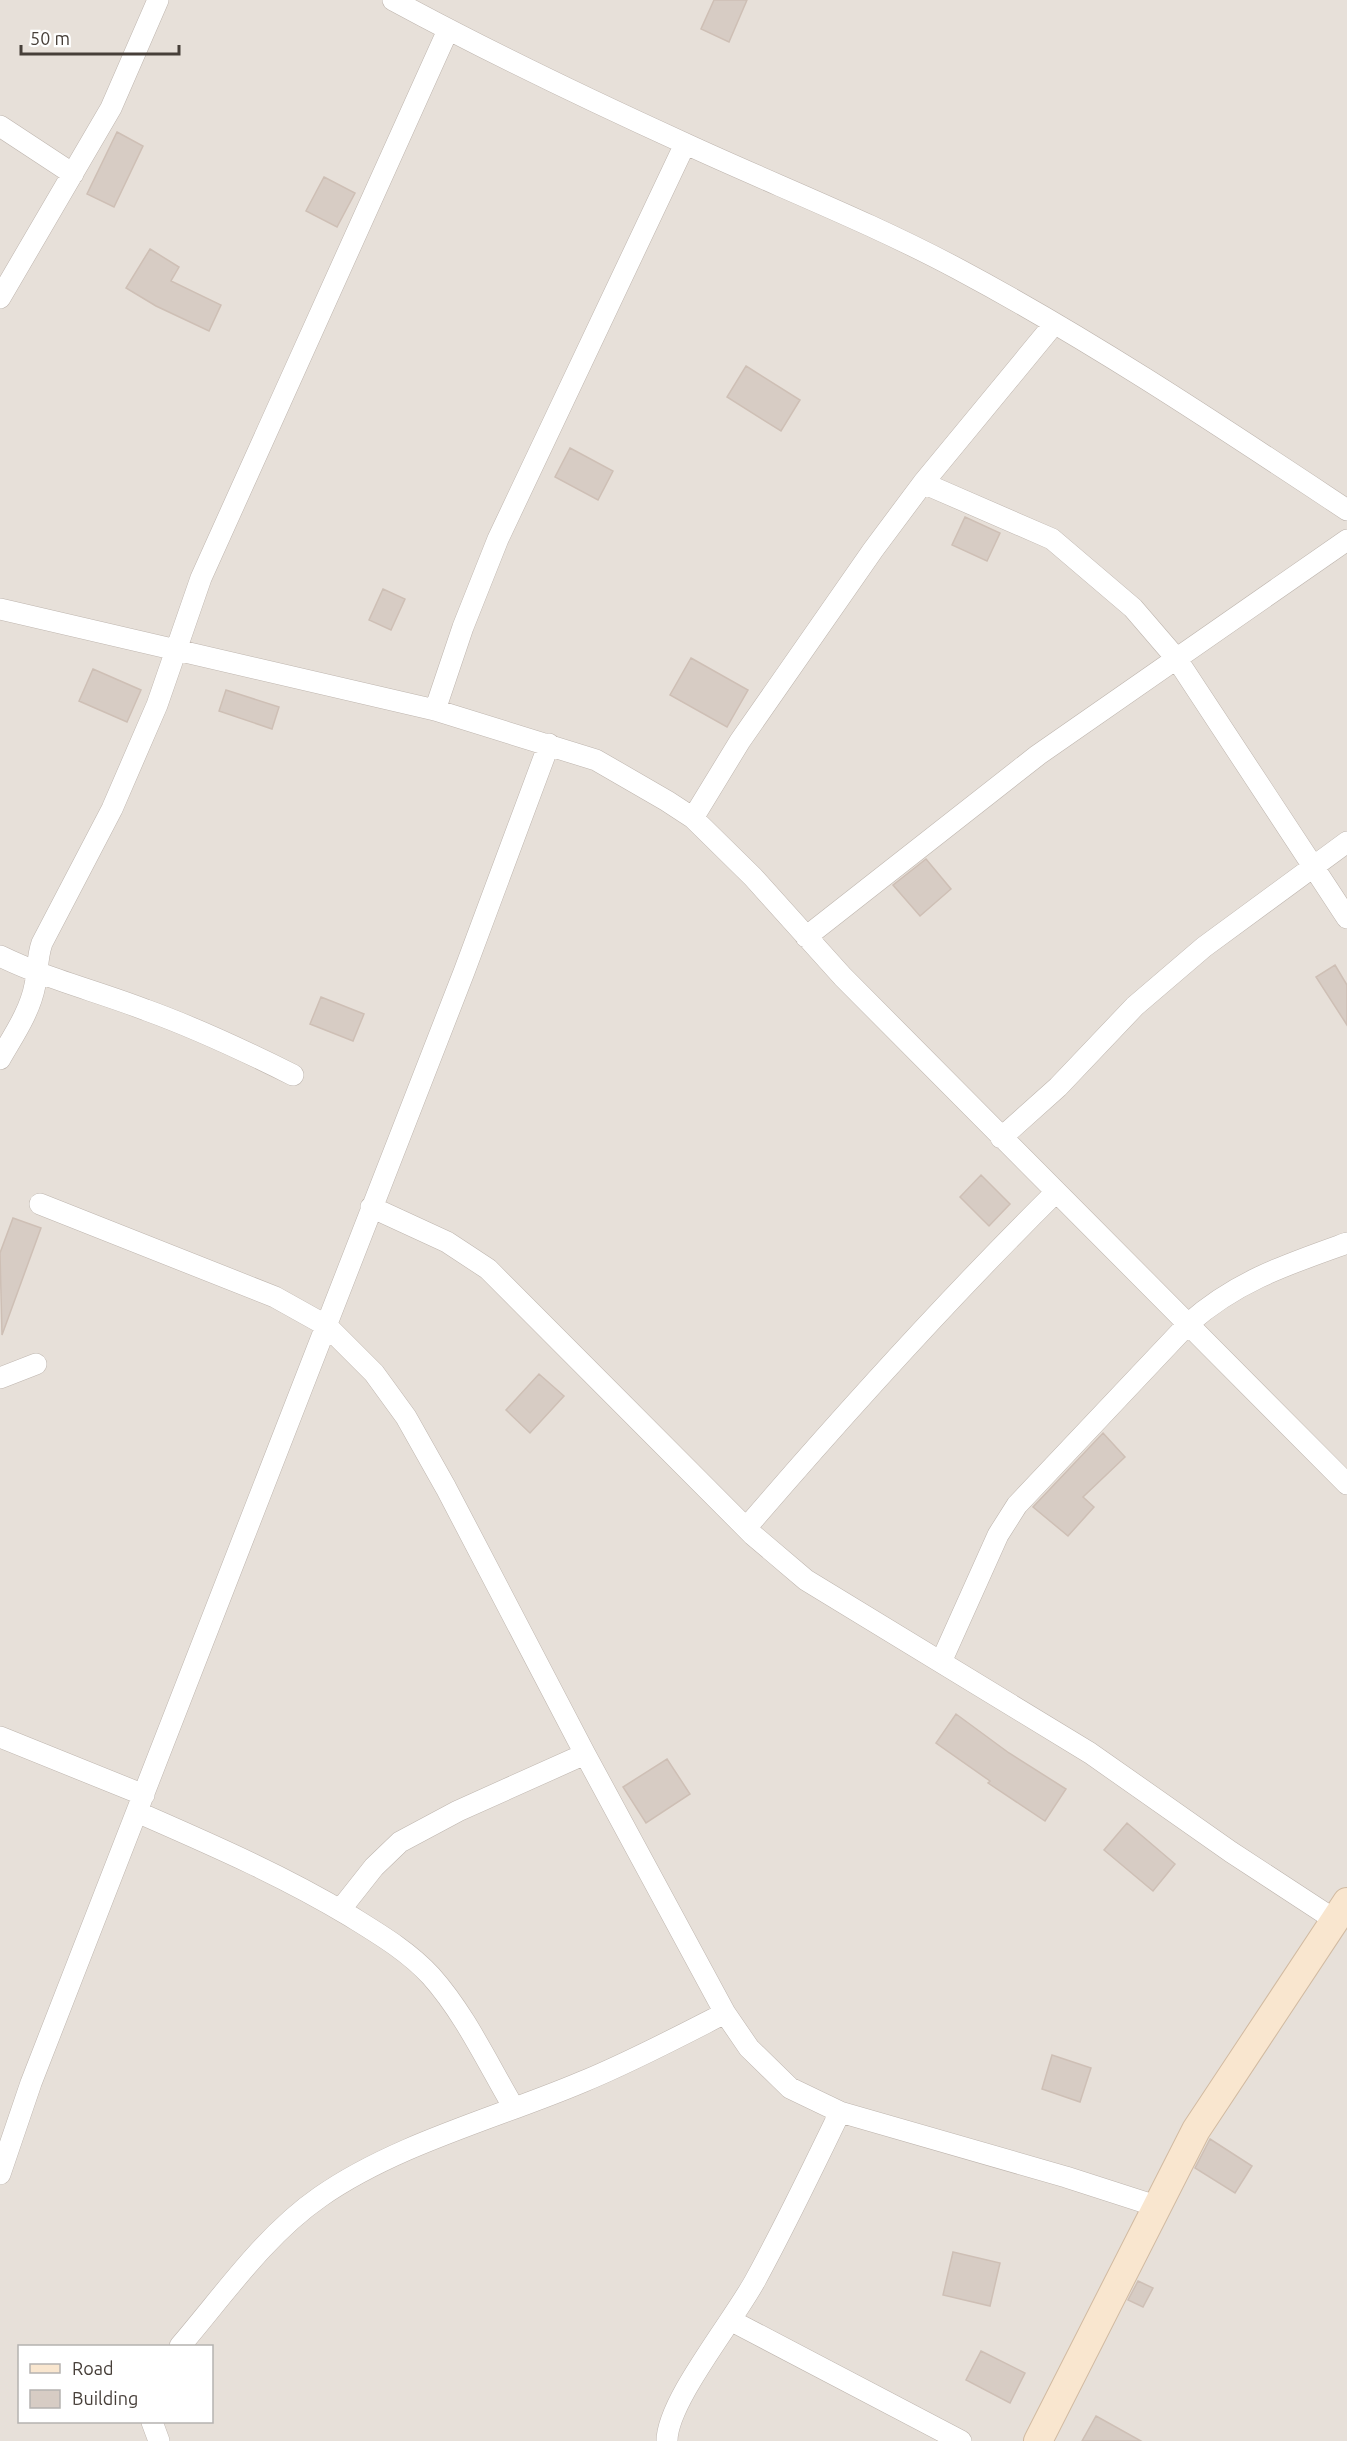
<svg xmlns="http://www.w3.org/2000/svg" width="1347" height="2441" font-family="Ubuntu,sans-serif">
  <style>
    .residential { fill: #e7e0d9; fill-rule: evenodd }
    .building { fill: #d7ccc4; stroke: #cebfb5; stroke-width: 1.5 }
    .lines { fill: none; stroke-linecap: round; stroke-linejoin: round }
    .minor-casing { stroke: #beb5ae; stroke-width: 22 }
    .secondary-casing { stroke: #d1baa1; stroke-width: 30 }
    .minor { stroke: #fff; stroke-width: 21 }
    .secondary { stroke: #f9e6cf; stroke-width: 28 }
  </style>
  <rect width="100%" height="100%" fill="#f3efeb"/>
  <path class="residential" d="M0 0H1347V2441H0ZM20 2346H212V2422H20Z"/>
  <path class="building" d="M714 0H747L729 42 701 29Z
    M117 132 143 146 114 207 87 194Z
    M324 177 355 193 337 227 306 211Z
    M150 249 179 267 171 281 221 305 209 331 156 306 126 288Z
    M746 366 800 400 781 431 727 397Z
    M570 448 613 471 598 500 555 477Z
    M965 517 1000 533 987 561 952 545Z
    M383 589 405 599 391 630 369 620Z
    M691 658 748 690 727 727 670 695Z
    M93 669 141 690 127 722 79 701Z
    M226 690 279 707 272 729 219 711Z
    M926 859 951 889 920 916 893 885Z
    M1335 965 1347 985V1025L1316 977Z
    M321 997 364 1014 353 1041 310 1024Z
    M981 1175 1010 1204 989 1226 960 1197Z
    M13 1218 41 1228 2 1335 0 1253Z
    M539 1374 564 1396 530 1433 506 1410Z
    M1103 1433 1125 1457 1083 1497 1094 1507 1068 1536 1033 1507Z
    M956 1714 1009 1753 1066 1789 1045 1821 988 1783 990 1781 936 1743Z
    M667 1759 690 1794 646 1823 623 1787Z
    M1127 1823 1175 1864 1153 1891 1104 1850Z
    M1052 2055 1091 2068 1080 2102 1042 2089Z
    M1210 2139 1252 2166 1235 2193 1195 2168Z
    M953 2252 1000 2263 990 2306 943 2295Z
    M1138 2281 1153 2288 1143 2307 1128 2300Z
    M981 2351 1025 2373 1010 2403 966 2380Z
    M1096 2416 1141 2441H1082Z"/>
  <g class="lines">
    <g class="minor-casing">
      <path id="minor" d="M393 0C489 52 587 99 686 144 777 186 870 222 958 269 1093 341 1220 426 1347 510
        M0 126 73 174
        M0 298 111 108 158 0
        M923 483 1052 539 1133 608 1176 658 1347 918
        M0 609 435 710 596 760 667 801 693 818 753 877 843 977 1347 1484
        M435 710 463 627 498 539 685 144
        M693 818 740 741 873 550 923 483 1054 324
        M806 937 1038 755 1347 540
        M0 956C47 979 97 991 146 1010 196 1028 245 1051 293 1075
        M0 1059C13 1036 30 1012 35 985 38 971 37 957 42 943L112 809 157 705 201 578 448 30
        M1001 1138 1058 1087 1135 1006 1204 947 1347 842
        M40 1204 275 1297 327 1326 374 1373 406 1417 446 1488 585 1754 725 2013 749 2048 790 2088 840 2112 1066 2177 1156 2206
        M371 1207 447 1242 488 1269 753 1535 806 1580 1090 1753 1231 1852 1335 1920
        M0 1378 36 1364
        M746 1528C845 1413 947 1300 1055 1193
        M941 1662 998 1535 1017 1505 1188 1324C1236 1281 1288 1264 1347 1243
        M0 1737 144 1795
        M137 1812C210 1844 282 1875 350 1916 379 1934 408 1951 431 1976 465 2014 488 2064 514 2108
        M340 1910 374 1867 400 1842 458 1811 585 1754
        M0 2174 31 2083 464 972 549 744
        M732 2321 961 2441
        M180 2346C223 2296 265 2235 320 2197 396 2144 497 2118 582 2082 631 2062 678 2037 725 2013
        M152 2422 159 2441
        M667 2441C667 2401 735 2319 756 2279 786 2224 813 2168 840 2112"/>
    </g>
    <g class="secondary-casing">
      <path id="secondary" d="M1038 2441 1196 2130 1347 1902"/>
    </g>
    <use href="#minor" class="minor"/>
    <use href="#secondary" class="secondary"/>
  </g>
  <rect x="18" y="2345" width="195" height="78" fill="#ffffff" stroke="#b5b2b0" stroke-width="1.5"/>
  <rect x="30" y="2364" width="30" height="9" fill="#f9e6cf" stroke="#b5b2b0" stroke-width="1.5"/>
  <text x="72" y="2375" font-size="18" fill="#473f39">Road</text>
  <rect x="30" y="2390" width="30" height="18" fill="#d7ccc4" stroke="#b5b2b0" stroke-width="1.5"/>
  <text x="72" y="2405" font-size="18" fill="#473f39">Building</text>
  <path d="M21 45v9h158v-9" fill="none" stroke="#473f39" stroke-width="3"/>
  <text x="30" y="45" font-size="18" fill="#473f39" stroke="#ffffff" stroke-width="4.5" paint-order="stroke">50 m</text>
</svg>
